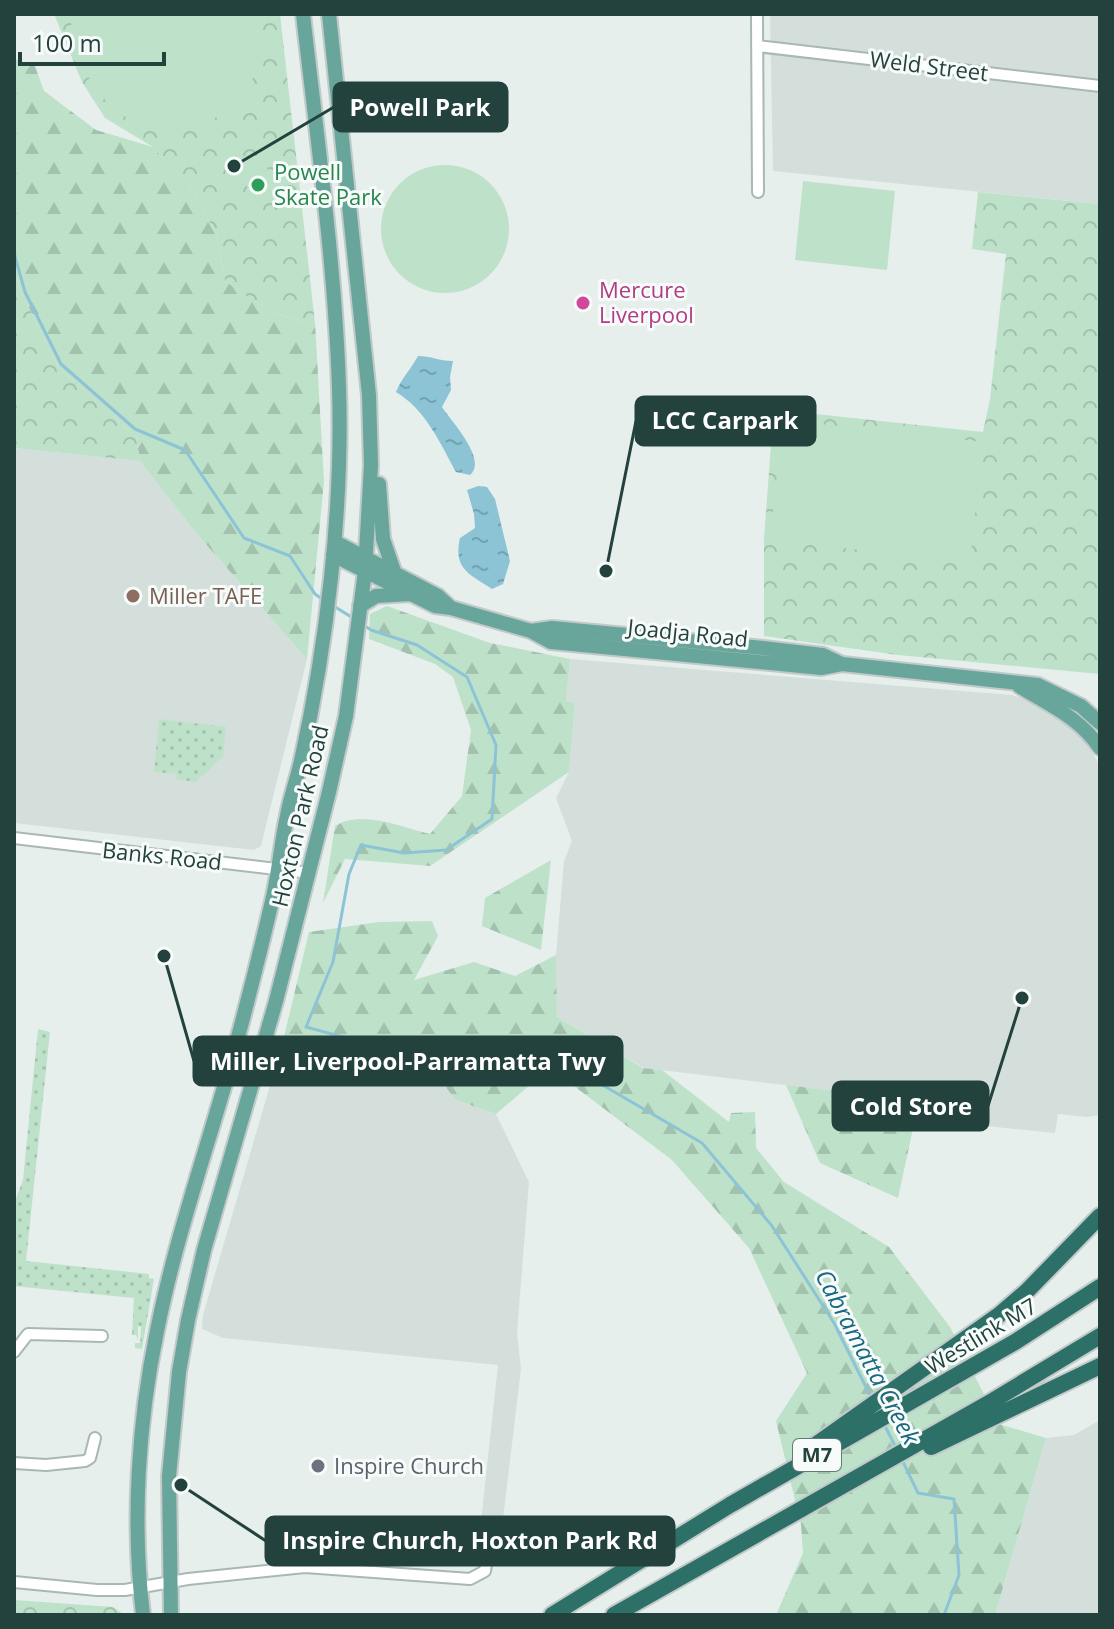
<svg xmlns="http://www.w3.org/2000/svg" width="1114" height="1629" font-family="'Open Sans',sans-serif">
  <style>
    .built { fill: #d4dfdb }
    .grass { fill: url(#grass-dots) }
    .forest { fill: url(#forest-firs) }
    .park { fill: url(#park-crowns) }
    .pitch { fill: #bee1ca }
    .water { fill: url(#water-ripples) }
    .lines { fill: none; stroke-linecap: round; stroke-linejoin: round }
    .stream { stroke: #8cc4d6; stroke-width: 3 }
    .minor-casing { stroke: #a8b8b4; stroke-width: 14 }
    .major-casing { stroke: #c1cac9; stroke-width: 18 }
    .highway-casing { stroke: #c1cac9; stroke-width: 20 }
    .minor { stroke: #fff; stroke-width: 10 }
    .major { stroke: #68a69c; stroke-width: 14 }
    .highway { stroke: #2d7068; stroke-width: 16 }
    .leisure-dot { fill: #2e9e5b; stroke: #f7fbf9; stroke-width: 3 }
    .hotel-dot { fill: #d1479c; stroke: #f7fbf9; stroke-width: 3 }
    .education-dot { fill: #8d6e63; stroke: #f7fbf9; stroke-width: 3 }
    .worship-dot { fill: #6b7280; stroke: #f7fbf9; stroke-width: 3 }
    .labels { text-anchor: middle; stroke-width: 6; stroke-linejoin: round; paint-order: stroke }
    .shield { fill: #f7fbf9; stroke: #637a75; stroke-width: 2 }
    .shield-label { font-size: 20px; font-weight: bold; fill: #23423d }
    .street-label { font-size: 22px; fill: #23423d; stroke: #f7fbf9 }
    .leisure-label { font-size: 22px; fill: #27864d; stroke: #f7fbf9; text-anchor: start }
    .hotel-label { font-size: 22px; fill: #b23c85; stroke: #f7fbf9; text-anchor: start }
    .education-label { font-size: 22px; fill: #785e54; stroke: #f7fbf9; text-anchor: start }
    .worship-label { font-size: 22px; fill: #5b616d; stroke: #f7fbf9; text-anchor: start }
    .water-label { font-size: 24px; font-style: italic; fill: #1a6882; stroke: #f7fbf9 }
    .leader { fill: none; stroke: #23423d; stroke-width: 3 }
    .callout-dot { fill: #23423d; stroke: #f7fbf9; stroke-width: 3 }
    .callout { fill: #23423d; stroke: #23423d; stroke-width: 3 }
    .callout-label { font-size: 24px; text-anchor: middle; font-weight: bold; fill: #fff }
  </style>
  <defs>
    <pattern id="grass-dots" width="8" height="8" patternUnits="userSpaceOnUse" patternTransform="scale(2)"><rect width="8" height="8" fill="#bee1ca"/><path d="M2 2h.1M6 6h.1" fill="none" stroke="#a3c2ae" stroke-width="1.8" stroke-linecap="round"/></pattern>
    <pattern id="forest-firs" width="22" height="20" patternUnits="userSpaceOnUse" patternTransform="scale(2)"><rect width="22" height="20" fill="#bee1ca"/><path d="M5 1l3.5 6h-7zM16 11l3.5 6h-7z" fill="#a3c2ae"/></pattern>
    <pattern id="park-crowns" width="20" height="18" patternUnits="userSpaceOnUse" patternTransform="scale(2)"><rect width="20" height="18" fill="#bee1ca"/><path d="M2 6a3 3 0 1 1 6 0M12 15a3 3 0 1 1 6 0" fill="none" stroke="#a3c2ae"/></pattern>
    <pattern id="water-ripples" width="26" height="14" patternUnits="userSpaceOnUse" patternTransform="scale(2)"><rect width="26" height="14" fill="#8cc4d6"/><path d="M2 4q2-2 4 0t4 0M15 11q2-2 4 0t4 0" fill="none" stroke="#72a1af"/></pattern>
  </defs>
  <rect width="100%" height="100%" fill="#e6efec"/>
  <path class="built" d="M770 14H1100V204L773 171Z
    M14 448 140 461 196 533 307 659 261 846 254 850 14 823Z
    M570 659 1012 695 1034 702 1060 717 1079 733 1100 765V1115L1087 1117 1058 1114 1055 1133 915 1119 909 1100 644 1068 557 1017 556 955 564 861 572 841 556 798 569 772 575 703 566 701Z
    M283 1041 318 1065 345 1075 401 1072 440 1080 456 1100 496 1114 529 1182 517 1333 521 1369 499 1552 478 1549 498 1365 223 1338 202 1329 203 1315Z
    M1100 1420V1615H995L1046 1438 1074 1435Z"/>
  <path class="grass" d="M159 719 226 727 223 758C212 762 209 775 198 778L197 782 176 779 177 774 154 772Z
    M38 1029 50 1032 26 1261 149 1274V1278L154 1279 142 1349 135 1348V1343H140L141 1327 138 1326V1340L136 1335H132L134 1298 14 1286V1204L23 1180Z"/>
  <path class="forest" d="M14 59 35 66 44 91 96 130 153 147 189 185 217 235 225 281C247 296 288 325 315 323L324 481 307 659 196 533 140 461 136 437 59 368 20 290 14 268Z
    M387 606 490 643 570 659 566 701 575 703 569 772 430 866 345 859 323 903 335 826C362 809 401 827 430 834L462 796 471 730 453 677 435 664 369 639 370 614Z
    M551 860 541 950 482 926 485 898Z
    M432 921 438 936 414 980 474 962 515 976 556 955 557 1017 643 1068 662 1070 729 1122 731 1113 755 1112 756 1148 784 1182 889 1247 950 1327 999 1424 1046 1438 995 1615H776L803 1553 801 1525 776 1421 807 1373 749 1248 672 1160 550 1068 496 1114 456 1100 440 1080 401 1072 345 1075 318 1065 283 1041 309 932 379 922Z
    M786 1085 909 1100 915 1119 898 1198 820 1163Z"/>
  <path class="park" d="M54 14H280L315 323C288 325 246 296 225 281L217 235 189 185 153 147 105 118 82 82Z
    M978 192 1100 204V674L898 655 764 636V539L773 417 778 410 983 432 990 399 1006 254 972 249Z
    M14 268 20 290 59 368 136 437 140 461 14 448Z
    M14 1600 113 1607 125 1615H14Z"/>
  <path class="pitch" d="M73 14H257L264 44 248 93 207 124 159 130 114 112 87 75 71 23Z
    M381 229a64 64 0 1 1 128 0a64 64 0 1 1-128 0Z
    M267 166 270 199 249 202 245 169Z
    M803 181 895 191 887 270 795 260Z
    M783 420 983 442 970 562 770 540Z"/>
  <path class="water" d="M418 356C431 356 439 361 453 361L450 377 451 390 442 407C452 422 488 460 470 475L456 472C440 443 426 410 396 392 401 379 411 369 418 356Z
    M478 486 487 487 495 499 510 561 503 584 492 589C469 574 453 569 460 538L475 528 474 514 467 490Z"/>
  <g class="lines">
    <path class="stream" d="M14 253 25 292 61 364 135 429 185 450 244 538 290 556 315 594 322 599
      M332 605 353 618
      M362 624 371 630 417 645 467 677 496 745 492 819 446 850 404 853 361 845 349 874 333 962 306 1027 358 1041 444 1039 491 1076 547 1056 575 1069 702 1143 772 1226 834 1323 872 1399
      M884 1424 897 1450
      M902 1460 918 1493 954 1499 959 1575 944 1615"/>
    <g class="minor-casing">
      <path id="minor" d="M757 14 758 192
        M757 46 1100 86
        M14 838 310 873
        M14 1352 28 1334 102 1336
        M14 1463 46 1465 85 1461 90 1458 95 1438
        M14 1582 97 1590H125L188 1579 305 1567 470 1579 485 1571 488 1550"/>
    </g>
    <g class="major-casing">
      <path id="major" d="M379 484 383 539 395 574
        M335 542 438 596 451 608
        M333 555 435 606 451 608 531 631 551 642 821 668 842 664 1038 685 1081 706 1100 723
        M360 606 376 596 410 594
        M531 631 552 628 763 648 823 655 842 664
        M1019 686C1049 705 1079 717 1100 748
        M143 1615C132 1522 138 1423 157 1331 175 1240 206 1152 231 1063 246 1008 260 953 273 897 279 870 281 843 287 816 290 798 297 779 301 761 327 644 343 508 339 388 335 264 317 138 303 14
        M171 1615 169 1476 179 1372 188 1320 204 1250 276 1001 329 792 346 716 365 571 371 465 369 395 329 14"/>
    </g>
    <g class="highway-casing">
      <path id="highway" d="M931 1447 1100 1366
        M807 1451 999 1315 1027 1291 1100 1216
        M552 1615 730 1505 1015 1342 1100 1287
        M614 1615 989 1403 1100 1336"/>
    </g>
    <use href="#minor" class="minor"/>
    <use href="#major" class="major"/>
    <use href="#highway" class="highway"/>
  </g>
  <circle class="leisure-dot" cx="258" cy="185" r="8"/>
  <circle class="hotel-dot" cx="583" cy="303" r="8"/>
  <circle class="education-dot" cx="133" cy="596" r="8"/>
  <circle class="worship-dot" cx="318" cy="1466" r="8"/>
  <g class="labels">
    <rect class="shield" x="793" y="1439" width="48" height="32" rx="6"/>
    <g class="shield-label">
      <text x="817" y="1462">M7</text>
    </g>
    <g class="street-label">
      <text transform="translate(929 66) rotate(7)" y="8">Weld Street</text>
      <text transform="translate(688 633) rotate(6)" y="8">Joadja Road</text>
      <text transform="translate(300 816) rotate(-77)" y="8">Hoxton Park Road</text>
      <text transform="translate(162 856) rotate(6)" y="8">Banks Road</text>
      <text transform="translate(981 1336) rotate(-31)" y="8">Westlink M7</text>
    </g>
    <g class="leisure-label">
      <text x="274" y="180">Powell<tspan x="274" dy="25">Skate Park</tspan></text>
    </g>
    <g class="hotel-label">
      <text x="599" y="298">Mercure<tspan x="599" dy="25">Liverpool</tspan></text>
    </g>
    <g class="education-label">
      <text x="149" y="604">Miller TAFE</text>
    </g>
    <g class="worship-label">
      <text x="334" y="1474">Inspire Church</text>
    </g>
    <g class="water-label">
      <text transform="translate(867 1357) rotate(62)" y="8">Cabramatta Creek</text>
    </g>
  </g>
  <path class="leader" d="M234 166L334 107M606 571L636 421M164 956L194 1061M1022 998L988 1106M181 1485L266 1541"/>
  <g class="callout-dot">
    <circle cx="234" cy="166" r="8"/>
    <circle cx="606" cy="571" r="8"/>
    <circle cx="164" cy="956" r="8"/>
    <circle cx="1022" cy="998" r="8"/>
    <circle cx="181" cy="1485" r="8"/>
  </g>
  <g class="callout">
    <rect x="334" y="83" width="173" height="48" rx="8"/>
    <rect x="636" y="397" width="179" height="48" rx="8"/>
    <rect x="194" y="1037" width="428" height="48" rx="8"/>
    <rect x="833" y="1082" width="155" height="48" rx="8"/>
    <rect x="266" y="1517" width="408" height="48" rx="8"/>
  </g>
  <g class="callout-label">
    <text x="420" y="116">Powell Park</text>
    <text x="725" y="429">LCC Carpark</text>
    <text x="408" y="1070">Miller, Liverpool-Parramatta Twy</text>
    <text x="911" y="1115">Cold Store</text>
    <text x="470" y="1549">Inspire Church, Hoxton Park Rd</text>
  </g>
  <rect width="1114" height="1629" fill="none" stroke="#23423d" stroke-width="32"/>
  <path d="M20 52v12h144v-12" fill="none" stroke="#23423d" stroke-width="4"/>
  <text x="32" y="52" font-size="24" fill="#23423d" stroke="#f7fbf9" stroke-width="6" paint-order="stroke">100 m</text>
</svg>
